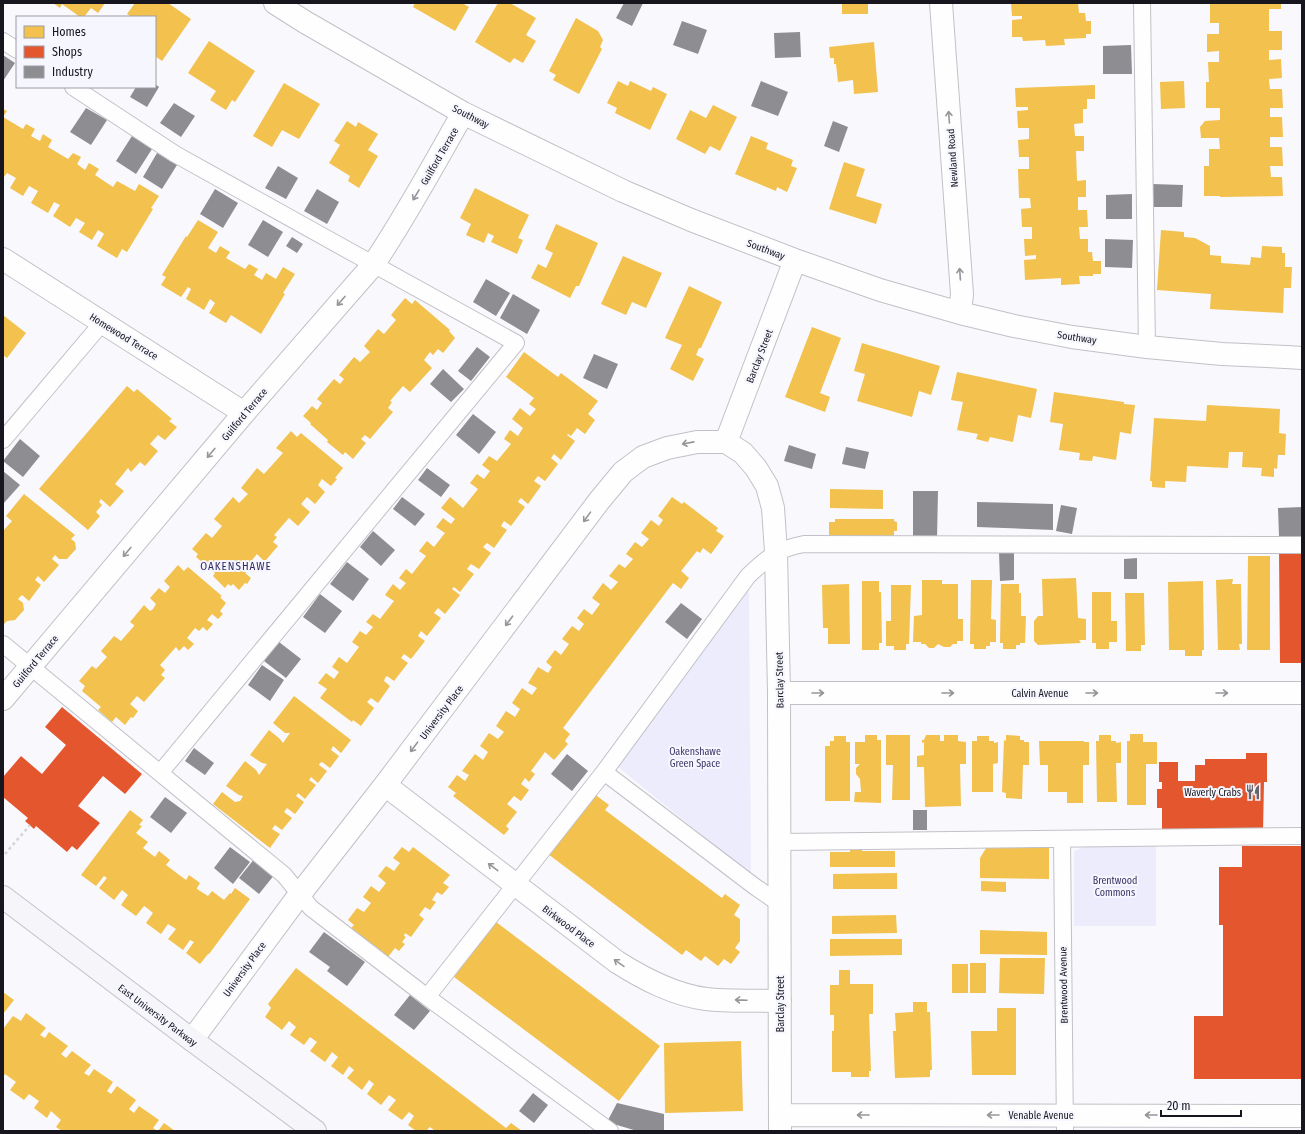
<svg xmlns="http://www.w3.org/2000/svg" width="1305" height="1134" font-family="'Fira Sans Condensed',sans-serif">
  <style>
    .green { fill: #ececfc }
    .homes { fill: #f2c14e }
    .shops { fill: #e4572e }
    .industry { fill: #8d8d92 }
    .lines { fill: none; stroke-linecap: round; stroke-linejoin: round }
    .service-casing { stroke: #c1c1c7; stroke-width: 18 }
    .pedestrian-casing { stroke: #c1c1c7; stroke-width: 24 }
    .minor-casing { stroke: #c1c1c7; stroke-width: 24 }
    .primary-casing { stroke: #c2c2ca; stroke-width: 24 }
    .path { stroke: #d6d5d8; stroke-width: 2.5; stroke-dasharray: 3 3; stroke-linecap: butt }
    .service { stroke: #fefeff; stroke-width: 16 }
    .pedestrian { stroke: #fefeff; stroke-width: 22 }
    .minor { stroke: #fefeff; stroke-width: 22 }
    .primary { stroke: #f6f6fa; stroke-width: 22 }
    .oneway { stroke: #96969a }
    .labels { text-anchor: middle; stroke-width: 4; stroke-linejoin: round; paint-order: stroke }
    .street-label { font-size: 10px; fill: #17161e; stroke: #f6f6ff }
    .park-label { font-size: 10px; fill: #3a3466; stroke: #f6f6ff }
    .poi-label { font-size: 10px; fill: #17161e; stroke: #f6f6ff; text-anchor: end }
    .neighbourhood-label { font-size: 11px; letter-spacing: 1px; fill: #322964; stroke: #f6f6ff }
  </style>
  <rect width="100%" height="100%" fill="#f8f8fd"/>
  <path class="green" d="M749 586 751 875 618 767Z
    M1086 846H1156V926H1074V851Z"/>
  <path class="homes" d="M53 3H105L98 13 91 8 84 17H80L62 4 60 8Z
    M135 3H168L191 19 162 61 155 56V17H132L127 14Z
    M415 3H462L469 7 455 31 413 7Z
    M498 3H510L536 18 526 35 536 41 523 63 514 58 510 63 475 42Z
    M842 3H868V14H842Z
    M1011 3H1078L1079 13H1085L1086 21H1091V34H1086V38L1064 39 1065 45 1046 46 1045 40 1023 41 1022 37H1012V20L1022 19V16H1012Z
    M1210 3H1281V9H1269V31H1282V50H1269V60L1281 59 1282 78 1269 79V81L1270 89H1282L1283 108H1270V117H1282L1283 137H1270V147H1282L1283 166H1270L1271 177H1282L1283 196 1220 197V196H1204V166H1209V149H1220L1219 138H1201L1200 127 1205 121 1220 120V108H1206V82H1209L1208 62H1219V51L1207 52V34H1219V23H1210Z
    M576 18 598 31 603 40 600 47 602 49 579 94 553 80 556 75 549 71Z
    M209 41 255 71 235 102 232 100 226 110 210 100 216 91 188 73Z
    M874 42 878 92 854 94 853 80 838 82 836 64H834V58H830L829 47Z
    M618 81 628 86 630 81 651 91 653 87 667 94 650 130 615 113 617 108 607 103Z
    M1184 81 1185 108 1161 109 1160 82Z
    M284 83 320 104 299 139 282 130 272 147 253 136Z
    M1095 85V99H1087V109H1083V123L1074 124 1075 136H1084V151H1076L1077 181 1086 180V197H1078V210H1087L1088 227H1079L1080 239H1088V252H1092L1093 261H1101V274H1093V276H1079L1080 284 1061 285V278L1025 280 1024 260 1036 259V255L1025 256 1024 239H1032V227H1022L1021 209 1031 208 1030 198H1019L1018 169H1029V157H1019L1018 140 1029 139V128H1018L1017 111 1028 110V107H1016L1015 88Z
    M713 105 737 117 720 151 710 146 705 154 676 139 690 110 706 118Z
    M3 109 7 111 3 117 23 129 26 124 35 129 31 136 40 141 43 134 52 140 48 147 68 159 73 153 81 157 77 164 85 170 89 163 99 169 95 175 113 187 117 181 135 191 139 184 159 196 151 208 153 209 127 252 122 249 117 258 97 246 104 234 103 233 98 230 92 240 79 232 85 223 76 218 70 227 53 216 60 205 54 202 48 213 31 203 38 191 29 186 23 196 10 188 16 178 7 173 3 178Z
    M347 121 356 127 358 122 378 134 368 150 378 156 359 188 348 181 350 176 329 163 340 145 334 141Z
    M751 136 768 143 766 149 793 160 791 166 797 168 787 192 777 187 776 191 735 174Z
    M844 162 865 169 856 196 882 204 876 224 829 209Z
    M475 188 529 215 518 238 523 240 517 254 491 242 494 236 488 233 484 243 466 235 471 224 460 218Z
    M198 220 218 232 208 248 216 253 220 246 230 252 226 258 245 269 249 264 258 269 254 275 262 280 266 273 276 279 283 267 295 274 283 293 285 294 261 334 231 315 226 323 209 313 215 303 210 299 204 310 186 299 191 289 188 287 181 297 161 285 166 277 162 275 186 236 187 237Z
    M556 224 598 243 579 286H576L570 298 531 278 538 264 546 268 553 253 545 249Z
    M1161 230 1184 232V237L1195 238 1210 246V255L1221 256V263L1250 265 1251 257 1261 258 1262 246 1282 247V253H1285V267H1292L1291 288H1284L1283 313 1210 309 1211 294 1157 290Z
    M623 256 662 273 646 308 632 302 626 315 601 304Z
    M689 286 722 302 701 348H699L696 355 704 359 693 381 670 369 682 345 665 338Z
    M405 298 412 304 415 300 450 330 449 331 455 338 443 353 438 349 433 355 430 352 424 360 432 368 410 392 403 386 390 401 392 402 388 408 393 412 370 439 365 435 361 439 366 443 353 459 345 452 343 455 327 442 328 440 310 424 311 423 303 416 312 406 317 410 322 403 317 399 334 379 340 384 344 379 339 375 354 357 360 362 370 352 364 346 378 329 384 334 396 320 391 315Z
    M3 315 26 333 7 358 3 355Z
    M812 327 841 338 820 393 830 397 825 412 785 397Z
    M862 343 940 366 931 395 919 391 912 417 857 401 865 374 854 371Z
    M524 352 558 377 561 373 598 401 588 414 595 420 585 434 577 428 571 436 568 434 567 435 575 441 561 460 554 454 551 458 558 464 545 481 538 476 534 481 541 486 528 504 521 498 519 500 518 502 525 507 511 526 504 521 501 526 507 530 494 548 487 543 483 547 491 553 479 569 471 564 467 569 474 574 460 592 454 587 452 589 460 595 445 614 438 608 434 613 441 618 427 636 421 631 418 636 425 641 411 659 404 654 401 658 408 663 394 681 387 676 385 678 384 681 390 686 378 703 371 698 367 702 374 708 361 726 353 720 352 722 320 698 327 689 318 683 326 673 334 679 339 672 332 667 339 657 347 663 359 647 352 642 360 631 366 635 373 627 366 622 373 614 380 619 394 601 385 595 393 584 400 590 406 583 399 578 406 569 412 574 426 556 419 551 427 541 434 547 445 533 436 527 443 518 451 524 455 519 441 508 450 497 463 508 478 489 470 483 477 474 484 479 490 471 482 465 489 456 497 461 511 444 504 439 510 430 518 436 523 428 512 419 520 408 530 416 536 409 529 404 534 398 506 377Z
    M957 372 1037 389 1031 418 1018 415 1013 442 990 437 988 442 976 439 978 434 957 430 963 402 951 400Z
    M127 386 134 392 137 389 172 419 169 421 177 427 165 440 158 435 150 444 158 451 145 466 140 462 131 472 128 468 115 484 124 491 110 507 101 499 99 502 102 505 96 512 100 516 88 530 39 489Z
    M1054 392 1124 402V404L1135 405 1131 434 1120 432 1116 460 1093 456 1092 461 1079 460 1080 453 1059 450 1063 424 1050 422Z
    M1207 405 1280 409 1279 433 1286 434 1285 455H1278L1277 469 1274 468V477L1261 476 1262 468 1242 467 1243 452H1229L1228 468 1187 466 1186 482 1165 481V488L1152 487V481H1150L1154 418 1206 421Z
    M291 431 297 437 301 433 343 468 335 478 337 479 331 486 322 479 318 485 325 492 315 504 307 497 301 504 310 512 298 526 289 518 274 535 277 537 273 542 278 546 266 560H263L257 554 248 565 251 568 245 573 251 578 247 584 245 583 239 590 233 584 231 586 228 584 225 588 213 576 215 573 196 557 198 554 192 549 206 533 212 538 222 526 214 519 233 497 239 503 248 494 241 488 257 468 264 474 283 453 276 448Z
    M830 489 883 490V509L830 508Z
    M24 494 75 535 71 539 75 542 76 549 67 559H59L55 555 52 559 59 565 44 582 38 576 35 580 41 585 29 601 22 595 18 599 23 603 24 610 15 620 7 621 3 625V531L12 521 6 516Z
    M672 497 682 504 684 502 718 528 716 531 724 536 711 554 703 548 700 553 697 551 681 571 689 578 681 589 673 583 563 728 570 734 565 741 568 744 554 760 545 752 531 771 535 774 529 782 525 778 521 784 529 790 521 801 514 796 507 804 517 812 506 826 509 829 504 835 453 796 456 793 448 787 457 775 465 781 469 775 462 771 475 754 483 760 488 752 480 746 489 733 498 739 504 732 496 726 506 711 515 717 520 709 512 703 522 688 532 695 537 688 528 683 538 667 548 673 552 667 546 662 555 650 561 655 569 644 562 639 572 626 579 631 584 624 577 618 584 609 592 615 600 604 592 598 603 583 611 590 618 582 609 576 619 564 625 568 633 559 626 554 635 542 642 547 649 539 641 533 651 520 659 526 663 520 658 516Z
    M835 519H894V521L897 522V531H894V537L829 539V522H835Z
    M1248 556H1270V650H1247Z
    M178 565 184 571 188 567 222 596 220 597 226 603 220 611 223 614 218 619 212 614 207 620 213 624 207 631 203 627 199 631 195 628 187 638 194 644 188 650 184 646 179 651 176 647 160 665 165 670 161 675 165 678 144 702 137 696 130 704 138 711 133 718 131 717 125 725 116 717 112 722 98 710 101 707 82 691 85 686 79 681 92 666 96 669 107 657 101 651 114 636 121 641 134 626V625L130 622 144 605 150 611 153 609 156 604 150 598 159 588 165 593 170 587 164 581Z
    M1076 578 1078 618 1086 619V640H1079L1081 643 1038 645 1034 641V621L1038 616H1043L1042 579Z
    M1233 579 1232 584H1241L1242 644H1239L1240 650H1218L1216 580Z
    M922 580H942V584H958V619H963V641H957V644H953L950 647H944L938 644 934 648H929L925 644H921V642H913L914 616 922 615Z
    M971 580H992L991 619 996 620V642H990V646H986V649H974V644H970Z
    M862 581H879V592H881L882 643H879V650H862Z
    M1203 581 1204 650H1202V656H1185V650H1169L1168 582Z
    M849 584 850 644H828V628H823L822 585Z
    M1001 584H1019V593H1021V616H1026L1025 643H1020V645H1016V649H1003V643H1000Z
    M891 585H911L909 644H906V650H894V646H886V621H891Z
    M1092 592H1111V621H1117V642H1109V649H1096V643H1092Z
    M1125 593H1144L1145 645H1141V651H1126Z
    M294 696 351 740 341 753 333 746 331 750 339 756 330 768 322 762 320 763 319 765 327 771 318 783 311 777 309 780 316 785 305 799 298 793 296 796 304 802 295 814 287 808 284 812 292 818 282 830 275 825 272 829 280 834 270 848 213 804 222 792 235 802 240 801 243 796 239 795 226 786 245 761 256 770 259 775 267 764 262 763 250 755 269 730 280 739 283 743 290 733H285L273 723Z
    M1130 734H1143V742H1157V764H1146V805H1127V741H1130Z
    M865 735H877V740H881V803L854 802 855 792H861L860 779 856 774V768L860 764H855V742H865Z
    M886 735H910V800H892L893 765H886Z
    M926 735H940V741H944V735H958V741L966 742V764H960L961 806 925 807 924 767H917V756L924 755V742L922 743V740H924Z
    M1006 735 1020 736V740H1024V742H1029V765H1023L1022 799 1006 798V793L1002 792 1004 740 1006 741Z
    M1099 735H1111V741H1116V743L1121 742V763H1116L1117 802H1097L1096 741H1099Z
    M834 736H846V742H850V801H825V746H830V741H834Z
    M977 736H989V741H994V743L998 742V763L993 764V792H972V741H977Z
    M1039 741H1084V742H1089V765H1083V803H1067V792H1048V765H1040Z
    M593 793 609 805 605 810 722 898 725 894 740 905 734 915 740 919V941L735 948 740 952 731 964 724 959 718 966 705 956 701 961 686 950 682 955 548 854Z
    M130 810 143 820 139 825 142 826 136 833 148 842 143 848 155 857 159 851 170 860 166 865 186 880 189 875 200 883 197 888V889L208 896 212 891 224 900 230 893 231 894 235 888 250 899 209 954H208L200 964 186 953 194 942 190 940 183 950 168 939 176 929 168 924 161 934 146 923 153 913 147 908 144 906 136 916 121 905 128 895 122 890 114 900 99 888 107 878 104 876 96 886 81 875Z
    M850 845H862V851H895V867H830V852H850Z
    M988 845 1049 846V879L980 878V858Z
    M402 847 409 852 413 847 450 875 443 883 449 887 442 895 437 892 432 900 436 902 430 910 425 907 419 915 424 919 411 937 405 933 404 936 406 937 402 942 405 944 399 951 395 948 388 957 351 928 354 925 348 920 357 908 364 912 371 903 363 897 371 886 379 892 386 883 378 876 386 866 394 871 400 863 393 858Z
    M897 873V889H833V874Z
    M981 881 1006 882V892L981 891Z
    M896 915 897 933 832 934V916Z
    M496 922 660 1046 619 1101 454 977Z
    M980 930 1047 932V955L980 954Z
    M830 939H902V955L830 956Z
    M1000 958H1045L1044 994 999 993Z
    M970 963H986V993H970Z
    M952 964H968V993H952Z
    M296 968 506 1128 511 1123 522 1131H435L430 1127 426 1131H416L408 1125 414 1116 409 1112 402 1120 388 1110 396 1100 389 1095 381 1105 367 1094 374 1084 369 1080 362 1090 347 1078 354 1070 349 1066 343 1075 331 1066 338 1057 332 1052 325 1062 310 1051 317 1042 310 1037 304 1045 290 1035 296 1027 289 1021 282 1030 265 1017 271 1008 268 1004Z
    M839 970H850V984H873V1014H869L871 1071H869V1077H851V1072H832V1031H834V1015H830V985H839Z
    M3 992 14 1000 3 1014Z
    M913 1002H927V1012H930L932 1070H930V1077L895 1078 893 1031H896L895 1013 913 1012Z
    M997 1008H1016V1075H972L971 1031H997Z
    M26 1013 46 1028 40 1035 45 1038 49 1032 68 1046 61 1054 66 1058 72 1051 91 1065 84 1073 89 1076 94 1069 113 1082 107 1091 111 1094 117 1086 136 1100 129 1109 134 1113 139 1106 159 1120 153 1128 157 1131H62L56 1127 61 1120 51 1111 47 1118 34 1108 39 1101 29 1094 24 1100 10 1090 16 1082 5 1074 3 1077V1029L13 1016 21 1021Z
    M741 1041 743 1111 665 1113 664 1043Z
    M164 1123 175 1131H158Z"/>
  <path class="shops" d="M1279 552H1302V663H1280Z
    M62 707 142 774 125 794 103 776 78 806 100 823 77 850 72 846 67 852 36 826 34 829 25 821 28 818 3 797V777L21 756 42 774 66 745 45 727Z
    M1246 753H1267V782H1264L1263 832H1162V808H1157V789H1162V782H1159V762H1178V781H1195V765H1205V759H1246Z
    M1242 846H1302V1079H1194V1016H1223V925H1219V867H1242Z"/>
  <path class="industry" d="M624 3H643L632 26 616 18Z
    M682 21 707 30 698 54 673 45Z
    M800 32 801 57 775 58 774 33Z
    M1131 45 1132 74H1103V46Z
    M3 55 15 63 3 81Z
    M761 81 788 92 778 116 751 106Z
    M155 84 159 87 147 107 130 97 136 87H155Z
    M174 103 195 116 181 137 160 123Z
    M86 108 107 120 91 145 70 132Z
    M833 121 848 127 839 152 824 146Z
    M132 136 152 149 136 174 116 161Z
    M157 153 177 165 162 189 143 177Z
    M278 166 298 178 286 199 265 188Z
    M1152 184 1183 185 1182 207H1152Z
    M215 189 238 203 223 228 200 214Z
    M317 189 339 202 327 224 304 211Z
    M1132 194V219H1106V195Z
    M263 220 283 232 268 257 248 245Z
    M292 237 303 244 297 253 286 246Z
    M1105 239 1133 240 1132 268 1105 267Z
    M486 279 510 293 496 316 473 302Z
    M513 294 540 310 527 334 500 318Z
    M477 347 490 357 471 381 458 371Z
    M594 354 618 364 607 389 583 378Z
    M443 369 464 389 451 402 430 384Z
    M473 414 496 432 479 454 456 435Z
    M20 439 40 456 23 477 3 461Z
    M789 445 816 454 812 469 784 461Z
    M846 447 869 452 865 469 842 464Z
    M427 468 450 485 441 497 418 480Z
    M3 471 20 485 3 504Z
    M913 491H938L937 539H913Z
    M402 497 425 514 415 526 393 509Z
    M977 502 1053 504V530L977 527Z
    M1061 505 1077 508 1072 534 1056 531Z
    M1302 507V536H1279L1278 508Z
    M373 531 395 550 381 566 360 547Z
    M999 552H1014V580L1000 581Z
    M1137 558V579H1124V559Z
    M347 562 369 579 353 601 330 584Z
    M320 594 342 611 325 633 303 617Z
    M681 603 702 619 687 639 665 622Z
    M279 642 301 659 286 678 264 661Z
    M262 665 284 680 270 701 248 685Z
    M194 748 214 763 205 775 185 761Z
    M567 754 588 771 572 791 551 774Z
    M165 797 187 813 171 833 150 817Z
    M913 810H927V830H913Z
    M230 847 250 862 233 884 214 868Z
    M255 858 275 874 259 894 239 878Z
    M324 932 365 962 347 986 327 971 330 967 309 952Z
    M410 995 430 1011 414 1030 394 1015Z
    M533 1093 548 1105 534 1123 519 1111Z
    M617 1103 664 1114V1131H637L607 1122Z"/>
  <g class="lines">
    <g class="service-casing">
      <path id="service" d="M1142 3 1147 347
        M3 41 17 50
        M73 87 175 154 353 253 516 343 160 773
        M3 440 102 323
        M3 644 284 875 311 908 427 997 610 1131
        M604 772 754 886 780 904
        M1062 839 1065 1131
        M779 842 1302 836
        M427 997 604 772 748 576C767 558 777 549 804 544L1302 545"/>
    </g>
    <g class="pedestrian-casing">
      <path id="pedestrian" d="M1286 357 1302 358"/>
    </g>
    <g class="minor-casing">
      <path id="minor" d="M275 3 305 22 463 113 623 191 691 220 795 260 880 290 960 313 1014 326 1072 337 1147 347 1222 354 1286 357
        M941 3 962 294 960 313
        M3 259 244 413
        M726 442 743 453 756 468 767 486 773 508 776 552 779 693 780 1131
        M726 442 795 260
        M779 693H1302
        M3 699 244 413 373 265C406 216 434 164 463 113
        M385 785 617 962C644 979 674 995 706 999 730 1002 755 1000 780 1001
        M192 1040 300 894 385 785 599 501 623 472 643 457 667 448 697 442H726
        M780 1115 1302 1116"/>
    </g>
    <g class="primary-casing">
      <path id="primary" d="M3 897 192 1040 315 1131"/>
    </g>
    <path class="path" d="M5 854 30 825"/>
    <use href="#service" class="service"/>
    <use href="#pedestrian" class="pedestrian"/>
    <use href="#minor" class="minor"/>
    <use href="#primary" class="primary"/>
  </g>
  <defs><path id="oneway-shaft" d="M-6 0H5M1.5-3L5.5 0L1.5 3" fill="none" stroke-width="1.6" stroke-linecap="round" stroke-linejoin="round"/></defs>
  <g class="oneway">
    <use href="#oneway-shaft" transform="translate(949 117) rotate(-94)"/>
    <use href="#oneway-shaft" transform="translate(416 195) rotate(121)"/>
    <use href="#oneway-shaft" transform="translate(960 274) rotate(-94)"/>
    <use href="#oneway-shaft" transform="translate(341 301) rotate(131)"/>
    <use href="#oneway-shaft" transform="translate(688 443) rotate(169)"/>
    <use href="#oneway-shaft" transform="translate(211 453) rotate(130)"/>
    <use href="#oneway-shaft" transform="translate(587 517) rotate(126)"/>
    <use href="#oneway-shaft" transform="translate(127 552) rotate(130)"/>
    <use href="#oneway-shaft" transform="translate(509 621) rotate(127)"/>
    <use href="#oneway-shaft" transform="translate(818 693)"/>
    <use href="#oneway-shaft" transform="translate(948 693)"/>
    <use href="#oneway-shaft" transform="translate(1092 693)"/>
    <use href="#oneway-shaft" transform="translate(1222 693)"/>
    <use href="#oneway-shaft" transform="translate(414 747) rotate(127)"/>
    <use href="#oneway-shaft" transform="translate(493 867) rotate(-143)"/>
    <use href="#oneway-shaft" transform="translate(619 963) rotate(-145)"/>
    <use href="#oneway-shaft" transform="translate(741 1000) rotate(-178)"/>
    <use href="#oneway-shaft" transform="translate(863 1115) rotate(180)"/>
    <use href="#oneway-shaft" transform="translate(993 1115) rotate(180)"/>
    <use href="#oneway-shaft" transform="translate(1151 1115) rotate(180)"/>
  </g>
  <defs>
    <g id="restaurant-bare" transform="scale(1.2)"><path d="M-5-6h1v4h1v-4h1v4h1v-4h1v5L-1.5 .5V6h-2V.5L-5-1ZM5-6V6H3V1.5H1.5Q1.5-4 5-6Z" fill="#66656c" stroke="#f6f6ff" stroke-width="2.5" paint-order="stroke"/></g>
  </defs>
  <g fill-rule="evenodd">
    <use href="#restaurant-bare" x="1253" y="792"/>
  </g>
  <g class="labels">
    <g class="street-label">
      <text transform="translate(471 116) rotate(27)" y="4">Southway</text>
      <text transform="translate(439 156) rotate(-60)" y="4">Guilford Terrace</text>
      <text transform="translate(952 158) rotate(-94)" y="4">Newland Road</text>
      <text transform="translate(766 249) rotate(21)" y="4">Southway</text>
      <text transform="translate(124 336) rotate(32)" y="4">Homewood Terrace</text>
      <text transform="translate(1077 337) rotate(9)" y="4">Southway</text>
      <text transform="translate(759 356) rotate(-69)" y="4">Barclay Street</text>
      <text transform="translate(244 414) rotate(-50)" y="4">Guilford Terrace</text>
      <text transform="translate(35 661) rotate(-50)" y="4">Guilford Terrace</text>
      <text transform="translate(779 680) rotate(-91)" y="4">Barclay Street</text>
      <text x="1040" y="697">Calvin Avenue</text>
      <text transform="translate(441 712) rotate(-53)" y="4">University Place</text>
      <text transform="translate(569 926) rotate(37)" y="4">Birkwood Place</text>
      <text transform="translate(244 969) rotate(-54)" y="4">University Place</text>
      <text transform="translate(1063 985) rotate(-91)" y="4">Brentwood Avenue</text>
      <text transform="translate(780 1004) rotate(-90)" y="4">Barclay Street</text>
      <text transform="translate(158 1015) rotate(37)" y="4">East University Parkway</text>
      <text x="1041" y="1119">Venable Avenue</text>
    </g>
    <g class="park-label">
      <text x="695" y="755">Oakenshawe<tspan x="695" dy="12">Green Space</tspan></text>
      <text x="1115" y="884">Brentwood<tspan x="1115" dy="12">Commons</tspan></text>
    </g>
    <g class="poi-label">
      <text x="1241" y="796">Waverly Crabs</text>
    </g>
    <g class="neighbourhood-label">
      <text x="236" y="570">OAKENSHAWE</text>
    </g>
  </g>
  <rect width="1305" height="1134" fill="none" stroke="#17161e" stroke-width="8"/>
  <rect x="16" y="16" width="140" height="72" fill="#f6f6ff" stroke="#9d9ca5"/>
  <rect x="24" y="26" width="20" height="12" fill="#f2c14e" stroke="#9d9ca5"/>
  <text x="52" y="36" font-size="12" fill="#17161e">Homes</text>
  <rect x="24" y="46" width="20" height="12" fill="#e4572e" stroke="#9d9ca5"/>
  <text x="52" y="56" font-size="12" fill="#17161e">Shops</text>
  <rect x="24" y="66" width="20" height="12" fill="#8d8d92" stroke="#9d9ca5"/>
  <text x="52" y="76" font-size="12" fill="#17161e">Industry</text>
  <path d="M1161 1110v6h80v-6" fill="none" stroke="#17161e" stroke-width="2"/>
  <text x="1167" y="1110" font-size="12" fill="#17161e" stroke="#f6f6ff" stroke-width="3" paint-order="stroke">20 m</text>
</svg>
